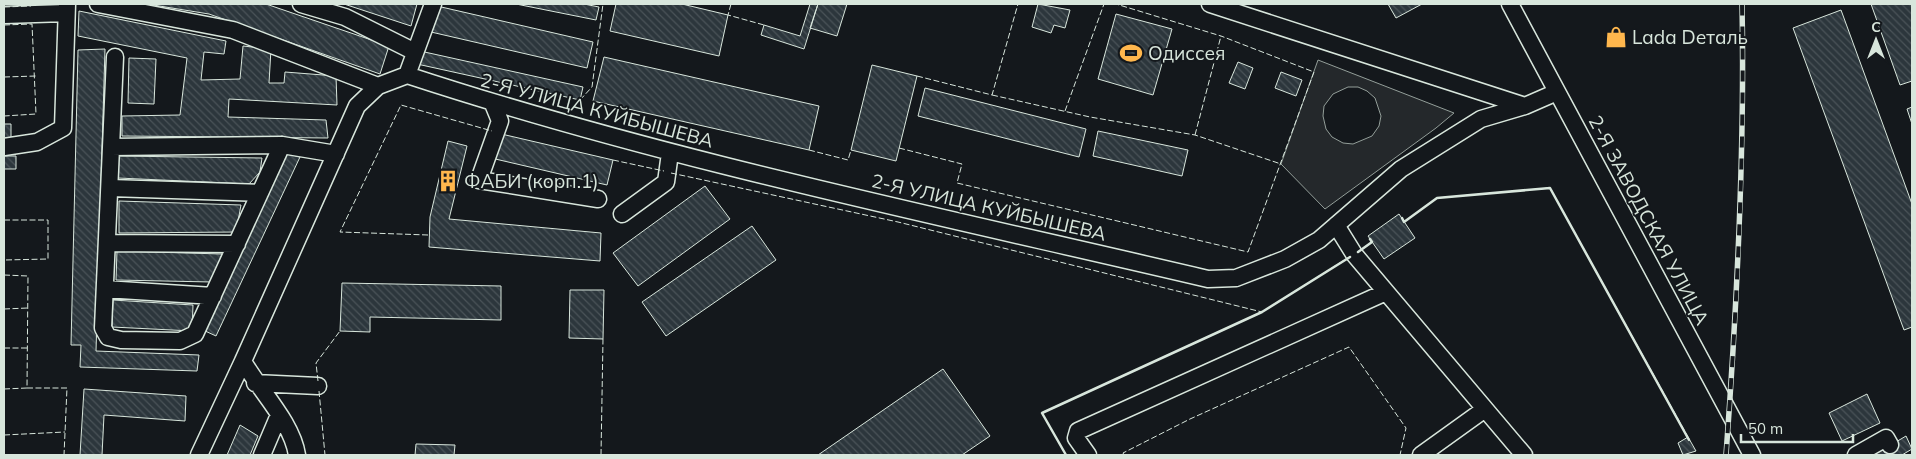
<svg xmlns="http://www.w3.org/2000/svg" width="1916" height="459" font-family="Mulish,sans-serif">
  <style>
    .parking { fill: #24282b; stroke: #939e99; fill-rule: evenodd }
    .building { fill: url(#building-back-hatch); stroke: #d8e6dc }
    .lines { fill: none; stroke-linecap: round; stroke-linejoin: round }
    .minor-tunnel { stroke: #313739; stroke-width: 16; stroke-dasharray: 16 8; stroke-linecap: butt }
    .minor-casing { stroke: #d8e6dc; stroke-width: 19 }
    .minor { stroke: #14181c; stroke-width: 16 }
    .rail-casing { stroke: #d8e6dc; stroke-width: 5.5 }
    .rail { stroke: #14181c; stroke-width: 4; stroke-dasharray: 11; stroke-linecap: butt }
    .fence { stroke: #d8e6dc; stroke-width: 1; stroke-dasharray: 6 2.5; stroke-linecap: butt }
    .wall { stroke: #d8e6dc; stroke-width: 2.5 }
    .labels { text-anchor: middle; stroke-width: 4; stroke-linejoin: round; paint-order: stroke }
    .poi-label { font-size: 19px; fill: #d8e6dc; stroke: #14181c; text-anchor: start }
    .street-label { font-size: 19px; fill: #d8e6dc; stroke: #14181c }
  </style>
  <defs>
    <pattern id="building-back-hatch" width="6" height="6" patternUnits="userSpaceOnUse" patternTransform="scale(1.25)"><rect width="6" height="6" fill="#2c363c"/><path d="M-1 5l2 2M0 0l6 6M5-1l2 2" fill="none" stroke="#4a5358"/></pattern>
  </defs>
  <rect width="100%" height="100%" fill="#14181c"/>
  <path class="parking" d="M1318 60 1454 113 1436 128 1325 209 1281 164ZM1348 87H1358L1367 91 1375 98 1381 116 1379 126 1372 136 1353 144 1343 143 1332 137 1326 129 1323 116 1324 106 1333 94Z"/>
  <path class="building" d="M147 4H266L389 46 380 74 209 14Z
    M344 4H417L411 26Z
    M516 4H584L599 7 596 20Z
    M616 4H682L728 15 719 56 610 31Z
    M810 4H818L804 49 761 35 764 25 800 36Z
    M818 4H847L837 36 810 28Z
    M1038 4 1070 10 1065 28 1054 25 1051 33 1032 27Z
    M1388 4H1422L1396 18Z
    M1871 4H1912V81L1900 85Z
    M437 6 593 42 587 68 431 32Z
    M1841 10 1912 204V327L1904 330 1793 28Z
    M79 11 226 41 224 54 204 52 201 80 240 79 243 46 271 49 269 83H284L285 72 336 76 337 105 229 99 228 117 326 120 328 138 122 136V116L180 115 187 58 78 36Z
    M1116 14 1172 29 1153 95 1098 79Z
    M105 49 96 351 199 355 197 371 80 367 81 345H71L78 50Z
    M420 51 583 87 580 100 417 64Z
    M604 57 819 106 809 150 593 101Z
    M129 58 156 59 154 104 128 103Z
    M1238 62 1253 68 1245 89 1229 83Z
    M872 65 917 76 896 161 851 150Z
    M1281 72 1302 80 1296 96 1275 88Z
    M925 88 1086 129 1079 157 918 116Z
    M1912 107V124L1907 109Z
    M4 124H11V140H4Z
    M1098 131 1188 150 1182 176 1093 156Z
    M497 133 613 160 607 185 491 158Z
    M448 141 467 146 449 219 601 233 600 261 429 247 430 217Z
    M285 153 300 157 216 336 203 330Z
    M4 156H16V169H4Z
    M117 156 262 158 260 172 249 184 118 178Z
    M705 186 730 219 638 286 613 253Z
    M119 201 241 205 236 232 119 233Z
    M1399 214 1415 238 1384 259 1368 236Z
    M752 226 776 260 666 336 642 302Z
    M117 251 222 254 212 282 116 280Z
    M342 283 501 286V320L370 317V332L340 331Z
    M570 290H604L603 339 569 338Z
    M113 300 193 305 192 331 112 327Z
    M943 369 990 436 962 455H818Z
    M84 389 186 396 185 421 104 415 102 455H80Z
    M1867 394 1880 423 1842 441 1829 413Z
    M240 425 258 436 250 455H227Z
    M1906 436 1912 449 1902 455H1874Z
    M1688 437 1696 451 1683 455 1678 443Z
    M416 444 455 445 454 455H415Z"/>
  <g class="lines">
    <path class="minor-tunnel" d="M1877 453 1878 455"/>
    <g class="minor-casing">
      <path id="minor" d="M98 4 233 30 378 86
        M301 4 345 17 415 52
        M1210 4 1525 106 1557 92
        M1510 4 1752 455
        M4 15 66 13
        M115 57 103 328 108 337 121 340 180 341 195 334 282 145
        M407 75C669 161 940 216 1208 279L1236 278 1285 259 1319 240 1401 169 1481 119 1525 106
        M407 75 433 4
        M493 104 500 121 479 180 598 199
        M4 147 37 142 63 128 67 4
        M111 147 282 145 336 154
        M110 188 260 193
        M622 214 666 182 670 153
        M1336 225 1354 254 1524 455
        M107 243 237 244
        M105 289 213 296
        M255 383 318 386
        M199 455 243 361
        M262 455 279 415
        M297 455C292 422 259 390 243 361L357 106 378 86 407 75
        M1088 455 1076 438 1078 431 1386 292
        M1421 455 1485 409
        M1856 455 1886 438 1890 445"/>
    </g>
    <use href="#minor" class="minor"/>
    <g class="rail-casing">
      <path id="rail" d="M1726 455C1737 305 1745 154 1742 4"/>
    </g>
    <use href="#rail" class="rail"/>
    <path class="fence" d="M731 4 728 15 764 25
      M4 7 31 6 32 4
      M4 25 32 24 36 114 4 116
      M917 76 992 95 1018 4
      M4 77 36 76
      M992 95 1090 117 1195 135 1281 164
      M580 100 592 87 603 4
      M1065 111 1104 4
      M1195 135 1221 36
      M899 148 962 164 957 183 1248 252 1314 72 1221 36 1116 4
      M809 150 848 160 851 150
      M613 160 664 171
      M671 173 898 222 1262 312 1351 256
      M4 220H48V259L4 260
      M1404 222 1437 198 1550 188 1688 437
      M428 235 340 232 401 105 492 131
      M1358 252 1372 242
      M4 275 28 276 27 388H67L64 455
      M4 309 28 308
      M4 348H27
      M318 381 316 363 340 331
      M4 389 27 388
      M319 391 325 455
      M4 435 65 432
      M601 455 603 339
      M1066 455 1042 413 1262 312
      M1124 455 1123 453 1190 419 1349 347 1406 428 1400 455"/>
    <path class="wall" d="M1402 218 1404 222 1437 198 1550 188 1689 440
      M1358 252 1372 242 1370 239
      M1066 455 1042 413 1262 312 1350 257"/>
  </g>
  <defs>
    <g id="shop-bare" transform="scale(1.725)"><path d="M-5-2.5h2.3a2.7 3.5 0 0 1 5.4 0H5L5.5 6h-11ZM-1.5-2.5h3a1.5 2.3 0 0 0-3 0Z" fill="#ffb74d" stroke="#14181c" stroke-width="2.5" paint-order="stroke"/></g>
    <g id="stadium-bare" transform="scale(1.725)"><path d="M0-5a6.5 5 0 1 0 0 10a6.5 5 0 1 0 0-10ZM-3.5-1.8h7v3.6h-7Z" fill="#ffb74d" stroke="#14181c" stroke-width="2.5" paint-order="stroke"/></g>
    <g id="building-bare" transform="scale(1.725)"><path d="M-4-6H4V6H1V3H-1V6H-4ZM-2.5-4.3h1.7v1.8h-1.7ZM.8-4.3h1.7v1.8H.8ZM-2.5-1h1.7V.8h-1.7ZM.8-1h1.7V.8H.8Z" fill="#ffb74d" stroke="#14181c" stroke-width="2.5" paint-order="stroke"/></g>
  </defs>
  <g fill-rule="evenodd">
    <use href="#shop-bare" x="1616" y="37"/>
    <use href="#stadium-bare" x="1131" y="53"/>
    <use href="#building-bare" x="448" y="181"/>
  </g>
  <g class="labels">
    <g class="poi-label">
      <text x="1632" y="44">Lada Dеталь</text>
      <text x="1148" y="60">Одиссея</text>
      <text x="464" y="188">ФАБИ (корп.1)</text>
    </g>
    <g class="street-label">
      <text transform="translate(597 110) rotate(15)" y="7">2-Я УЛИЦА КУЙБЫШЕВА</text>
      <text transform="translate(989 207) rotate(13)" y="7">2-Я УЛИЦА КУЙБЫШЕВА</text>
      <text transform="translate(1649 220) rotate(62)" y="7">2-Я ЗАВОДСКАЯ УЛИЦА</text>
    </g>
  </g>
  <rect width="1916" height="459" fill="none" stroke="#d8e6dc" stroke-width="10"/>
  <g transform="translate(1876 40)" stroke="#14181c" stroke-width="4" paint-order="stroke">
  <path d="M0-4L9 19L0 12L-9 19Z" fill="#d8e6dc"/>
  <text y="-8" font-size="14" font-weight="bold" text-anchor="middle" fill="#d8e6dc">С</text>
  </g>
  <path d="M1741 434v8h112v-8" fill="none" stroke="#d8e6dc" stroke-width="2.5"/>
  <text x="1748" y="434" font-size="15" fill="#d8e6dc" stroke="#14181c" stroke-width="4" paint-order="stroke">50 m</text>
</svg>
